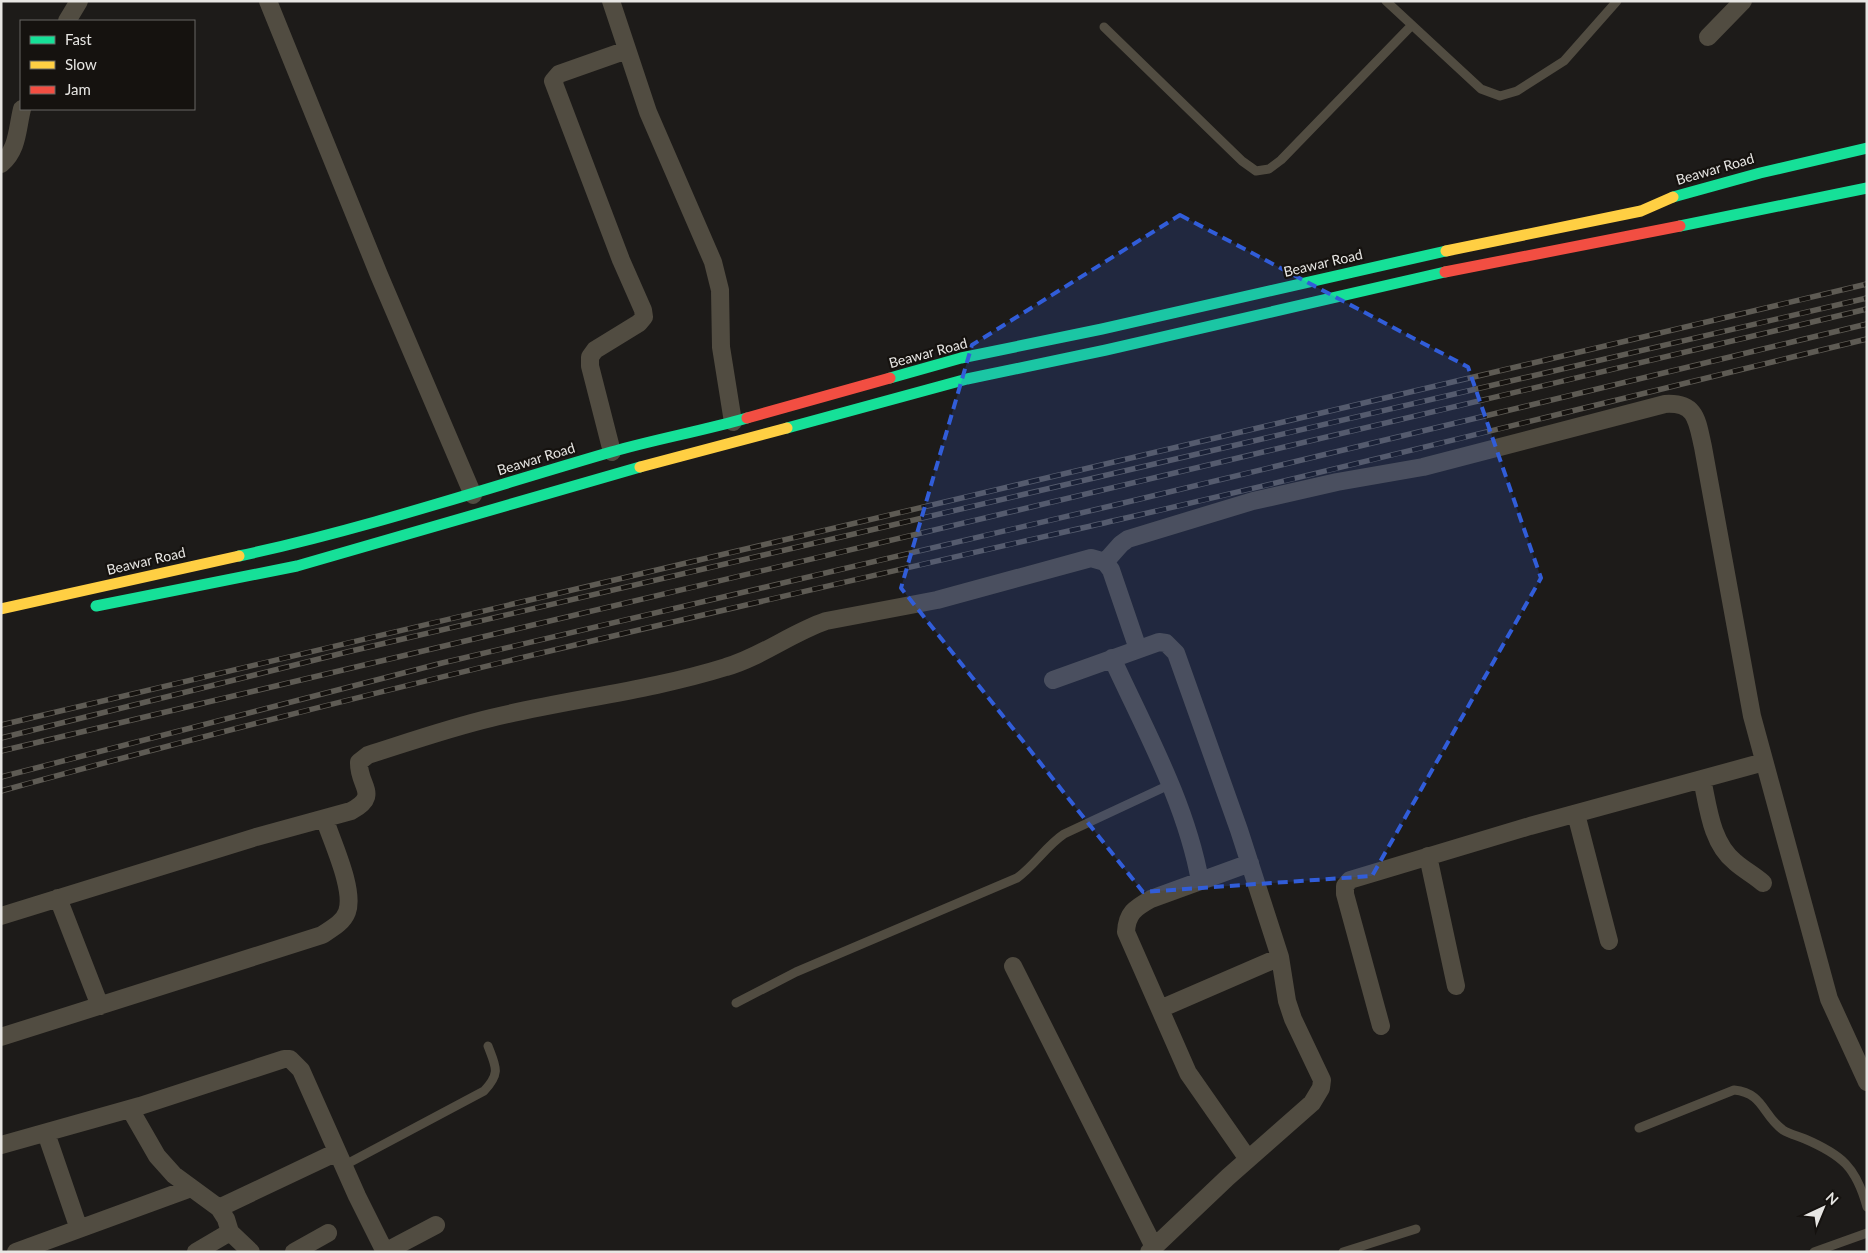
<svg xmlns="http://www.w3.org/2000/svg" width="1868" height="1253" font-family="Lato,sans-serif">
  <style>
    .lines { fill: none; stroke-linecap: round; stroke-linejoin: round }
    .lane { stroke: #514c41; stroke-width: 9 }
    .street { stroke: #514c41; stroke-width: 18 }
    .fast { stroke: #16e098; stroke-width: 11 }
    .slow { stroke: #ffcf43; stroke-width: 11 }
    .jam { stroke: #f24e42; stroke-width: 11 }
    .rail-casing { stroke: #5e5b54; stroke-width: 5.5 }
    .rail { stroke: #15120f; stroke-width: 4; stroke-dasharray: 11; stroke-linecap: butt }
    .marked { fill: #315dd9; fill-opacity: 0.2; stroke: #315dd9; stroke-width: 4; stroke-dasharray: 10 6; stroke-linejoin: round }
    .labels { text-anchor: middle; stroke-width: 4.5; stroke-linejoin: round; paint-order: stroke }
    .street-label { font-size: 14px; fill: #e7e6e3; stroke: #15120f }
  </style>
  <rect width="100%" height="100%" fill="#1d1b19"/>
  <g class="lines">
    <path class="lane" d="M1386 1 1481 89 1500 96 1517 91 1564 61 1617 1
      M1104 27 1242 161 1256 171 1269 169 1281 160 1412 25
      M736 1003 796 972 1017 878C1035 865 1046 846 1064 834L1169 785
      M1639 1128 1734 1090C1764 1093 1762 1115 1783 1130 1789 1134 1798 1136 1805 1139 1842 1155 1856 1167 1867 1207
      M343 1166 484 1091C501 1073 496 1067 488 1046
      M1343 1252 1416 1229
      M1814 1252 1867 1233"/>
    <path class="street" d="M268 1 379 275 473 495
      M611 1 648 112 713 262 720 290 721 347 733 422
      M67 21 79 1
      M1708 37 1743 1
      M1 164C18 150 17 129 22 109
      M612 452 590 366V357L595 350 639 323 644 317 643 310 621 260 553 81 559 74 627 50
      M1105 562 1121 544 1128 539 1253 501 1337 482 1423 467 1665 404C1697 402 1697 421 1703 447L1752 716 1829 999 1867 1082
      M1112 658C1145 730 1186 803 1200 881
      M1053 680 1159 642 1166 643 1176 653 1239 830 1280 957 1287 1001 1293 1019 1322 1080 1321 1088 1312 1103 1228 1177 1149 1252
      M1702 779C1708 806 1711 843 1735 862 1744 870 1754 875 1763 883
      M1576 814 1609 941
      M1428 856 1456 986
      M58 898 100 1006
      M1 916 256 837 351 811C381 795 358 786 359 762L368 755C409 742 449 728 491 718 569 699 649 691 726 667 761 657 791 633 826 621L937 600 1091 558 1105 562 1111 570 1138 649
      M1013 966 1154 1247
      M1160 1009 1280 957
      M1381 1026 1345 894V886L1350 880 1530 826 1764 762
      M1 1037 322 935C331 929 343 923 347 912 355 890 332 842 325 820
      M130 1109 157 1156 174 1175 219 1208 226 1219 230 1232 251 1252
      M46 1133 79 1229
      M1 1145 140 1106 284 1059H290L301 1070 357 1196 385 1252
      M1248 1159 1188 1073 1126 932C1127 913 1135 908 1151 899L1250 863
      M219 1208 337 1152
      M16 1252 191 1188
      M196 1252 230 1232
      M294 1252 328 1233
      M385 1252 436 1225"/>
    <path class="fast" d="M1673 197 1760 173 1867 148
      M1680 226 1867 188
      M890 378 961 358 1102 329 1446 251
      M787 428 967 379 1106 350 1445 272
      M239 556C365 529 487 488 611 452 656 439 702 431 747 418
      M96 606 297 566 640 467"/>
    <path class="slow" d="M1446 251 1641 211 1673 197
      M640 467 787 428
      M1 609 239 556"/>
    <path class="jam" d="M1445 272 1680 226
      M747 418 890 378"/>
    <g class="rail-casing">
      <path id="rail" d="M1 725 1867 284
        M1 738 347 652 1867 298
        M1 751 1867 309
        M1 777 442 663 1115 505 1867 324
        M1 791C370 689 744 605 1117 520 1367 463 1617 399 1867 339"/>
    </g>
    <use href="#rail" class="rail"/>
  </g>
  <path class="marked" d="M1180 215 1468 367 1541 578 1372 876 1143 892 901 588 972 345Z"/>
  <g class="labels">
    <g class="street-label">
      <text transform="translate(1715 169) rotate(-16)" y="5">Beawar Road</text>
      <text transform="translate(1323 263) rotate(-13)" y="5">Beawar Road</text>
      <text transform="translate(928 353) rotate(-15)" y="5">Beawar Road</text>
      <text transform="translate(536 459) rotate(-17)" y="5">Beawar Road</text>
      <text transform="translate(146 561) rotate(-13)" y="5">Beawar Road</text>
    </g>
  </g>
  <rect width="1868" height="1253" fill="none" stroke="#e7e6e3" stroke-width="5"/>
  <rect x="20" y="20" width="175" height="90" fill="#15120f" stroke="#696764"/>
  <rect x="30" y="36" width="25" height="8" fill="#16e098" stroke="#696764"/>
  <text x="65" y="45" font-size="15" fill="#e7e6e3">Fast</text>
  <rect x="30" y="61" width="25" height="8" fill="#ffcf43" stroke="#696764"/>
  <text x="65" y="70" font-size="15" fill="#e7e6e3">Slow</text>
  <rect x="30" y="86" width="25" height="8" fill="#f24e42" stroke="#696764"/>
  <text x="65" y="95" font-size="15" fill="#e7e6e3">Jam</text>
  <g transform="translate(1823 1208) rotate(44)" stroke="#15120f" stroke-width="4" paint-order="stroke">
  <path d="M0-4L9 19L0 12L-9 19Z" fill="#e7e6e3"/>
  <text y="-8" font-size="14" font-weight="bold" text-anchor="middle" fill="#e7e6e3">N</text>
  </g>
</svg>
